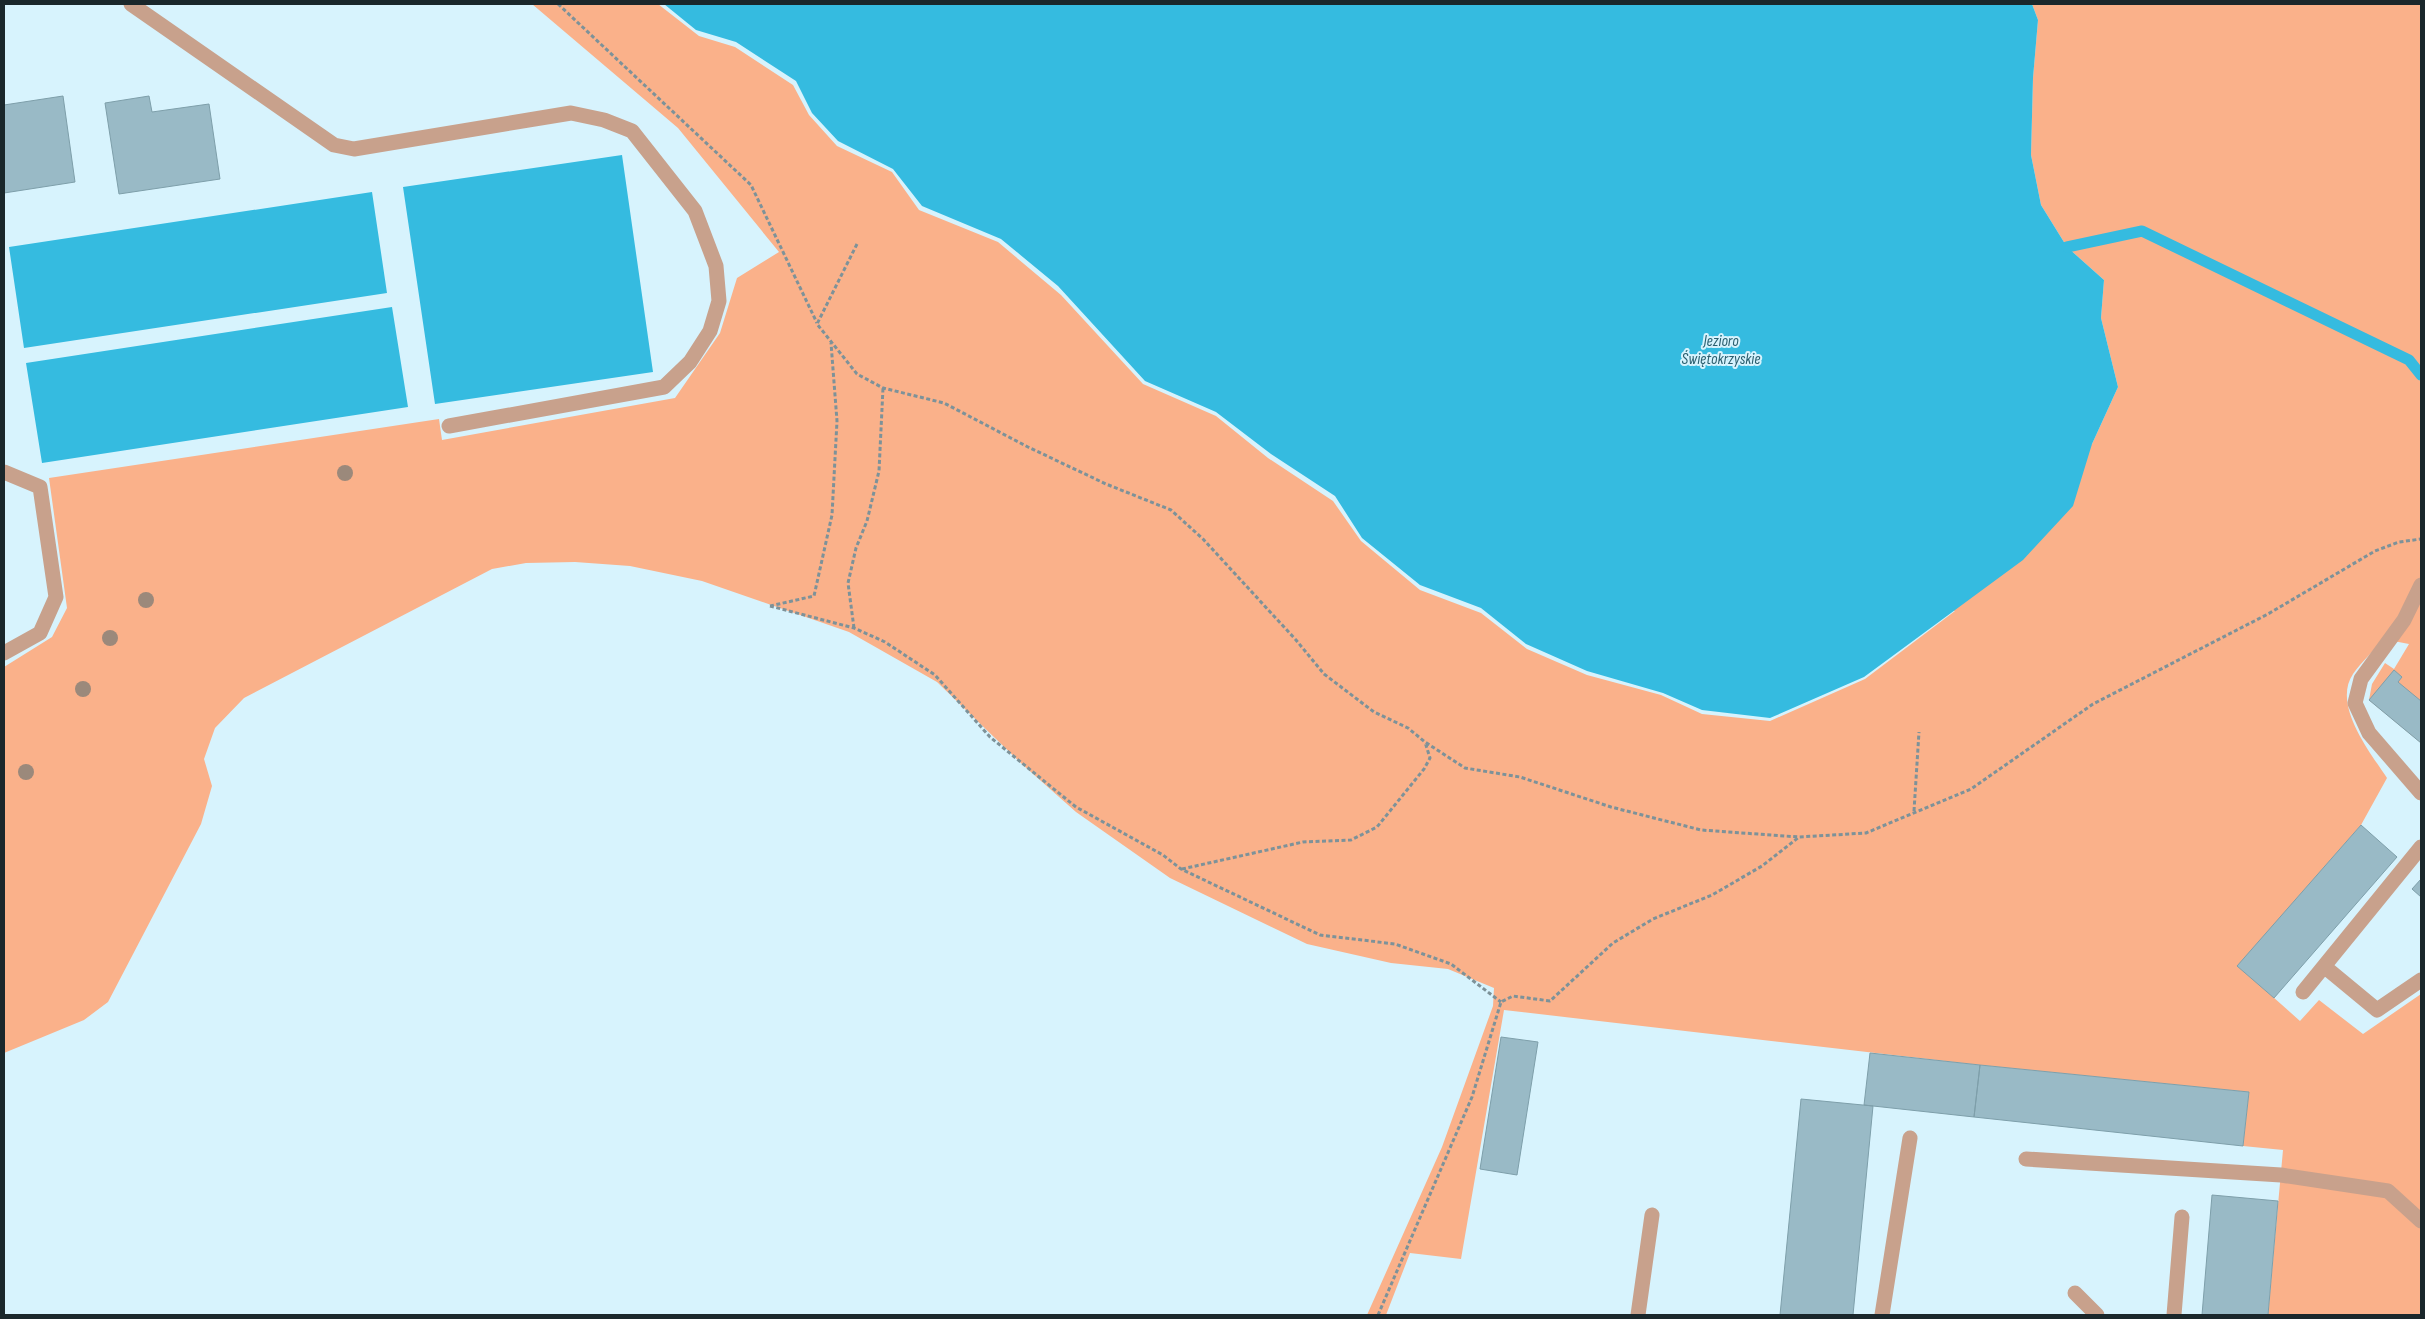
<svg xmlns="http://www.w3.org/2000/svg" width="2425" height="1319" font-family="'Sofia Sans Condensed',sans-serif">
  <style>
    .green { fill: #fab18a }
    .water { fill: #35bbe0 }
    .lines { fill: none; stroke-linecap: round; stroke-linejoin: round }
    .stream { stroke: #35bbe0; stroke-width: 11 }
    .building { fill: #99bac6; stroke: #7e9faa }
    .path { stroke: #7d9299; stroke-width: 3; stroke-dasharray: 4 2.5; stroke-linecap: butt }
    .lane { stroke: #c8a18c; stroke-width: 15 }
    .tree { fill: #9b897b }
    .labels { text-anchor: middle; stroke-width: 4; stroke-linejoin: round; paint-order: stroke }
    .water-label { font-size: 16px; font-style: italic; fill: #2a5e6e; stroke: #d7f3fd }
  </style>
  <rect width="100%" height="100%" fill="#d7f3fd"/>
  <path class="green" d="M532 4H658L699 36 735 47 793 85 809 115 837 146 892 172 919 210 998 242 1061 295 1143 384 1216 416 1268 458 1333 501 1361 541 1420 590 1481 613 1527 649 1587 675 1661 695 1702 714 1770 721 1865 679 1955 611H1951L2092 444 2118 387 2101 318 2104 280 2067 247 2041 205 2031 155 2033 78 2038 20 2032 4H2421V743L2369 700 2372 684 2385 663 2394 669 2409 644 2383 639C2374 651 2362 661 2353 674 2332 705 2370 752 2387 778L2361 825 2238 966 2300 1021 2319 1000 2363 1034 2421 994V1315H2268L2283 1150 2243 1146 2249 1092 1980 1065 1504 1010 1461 1259 1410 1253 1386 1315H1367L1442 1147 1493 1006 1494 988 1448 969 1391 963 1307 944 1170 878 1076 812 1023 765 937 682 849 632 702 581 630 566 575 562 526 563 492 569 244 698 215 728 204 759 212 786 201 824 108 1002 84 1020 4 1053V667L52 637 67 608 49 478 439 419 442 440 675 398 720 333 737 278 779 252 678 128Z"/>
  <path class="water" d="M664 4H2032L2038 20 2033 78 2031 155 2041 205 2067 247 2104 280 2101 318 2118 387 2092 444 2073 506 2023 560 1864 677 1770 718 1702 710 1663 693 1587 671 1526 644 1481 608 1420 585 1362 538 1335 496 1271 454 1216 412 1145 381 1058 286 1001 239 922 206 893 169 838 141 812 113 796 81 736 42 696 30Z
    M622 155 653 372 435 404 403 187Z
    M372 192 387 293 24 348 9 247Z
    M392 307 408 407 42 463 26 363Z"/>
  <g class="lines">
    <path class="stream" d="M2067 247 2142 231 2409 360 2421 375"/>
  </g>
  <path class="building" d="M63 96 75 182 4 193V105Z
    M149 96 152 112 209 104 220 179 119 194 105 103Z
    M2394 670 2402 677 2398 682 2421 701V743L2369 700Z
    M2361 825 2397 857 2274 998 2237 966Z
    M2421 879V897L2412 889Z
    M1501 1037 1538 1042 1517 1175 1480 1169Z
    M1870 1053 1980 1065 1974 1117 1864 1105Z
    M1980 1065 2249 1092 2243 1146 1974 1117Z
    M1801 1099 1873 1106 1853 1315H1780Z
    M2212 1195 2278 1201 2268 1315H2202Z"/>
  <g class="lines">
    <path class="path" d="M558 4 751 185 817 323
      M857 244 817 324 857 374 883 388 944 403 1028 447 1106 484 1171 510 1203 539 1296 640 1324 674 1374 712 1408 728 1425 742 1465 768 1520 777 1611 807 1701 830 1799 837
      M770 606 854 628 885 642 935 675 990 737 1076 807 1163 855 1181 869 1320 935 1395 944 1451 964 1501 1002
      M770 606 814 596 832 515 837 421 831 343
      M854 628 848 583 856 548 867 521 879 471 883 388
      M1914 811 1919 732
      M1182 869 1303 842 1351 840 1377 827 1424 769 1430 758 1425 742
      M1378 1315 1472 1097 1501 1002 1513 996 1550 1001 1613 943 1653 919 1712 895 1762 866 1799 837 1866 833 1971 789 2093 704 2268 614 2375 551 2399 542 2421 539"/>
    <path class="lane" d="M131 4 334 145 354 149 571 113 604 120 632 131 695 211 716 266 719 301 710 331 690 362 664 387 449 426
      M4 472 40 487 56 597 40 633 4 653
      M2421 585 2404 620 2361 679 2355 703 2369 733 2421 793
      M2325 967 2377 1010 2421 980
      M2303 992 2421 847
      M2026 1159 2281 1175 2388 1191 2421 1221
      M2075 1293 2097 1315
      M1638 1315 1652 1215
      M1882 1315 1910 1138
      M2174 1315 2182 1217"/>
  </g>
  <g class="tree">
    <circle cx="345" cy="473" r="8"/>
    <circle cx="146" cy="600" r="8"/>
    <circle cx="110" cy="638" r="8"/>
    <circle cx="83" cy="689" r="8"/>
    <circle cx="26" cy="772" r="8"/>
  </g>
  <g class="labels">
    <g class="water-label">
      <text x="1721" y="346">Jezioro<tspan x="1721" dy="18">Świętokrzyskie</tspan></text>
    </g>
  </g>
  <rect width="2425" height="1319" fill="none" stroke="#1a272b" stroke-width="10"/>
</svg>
